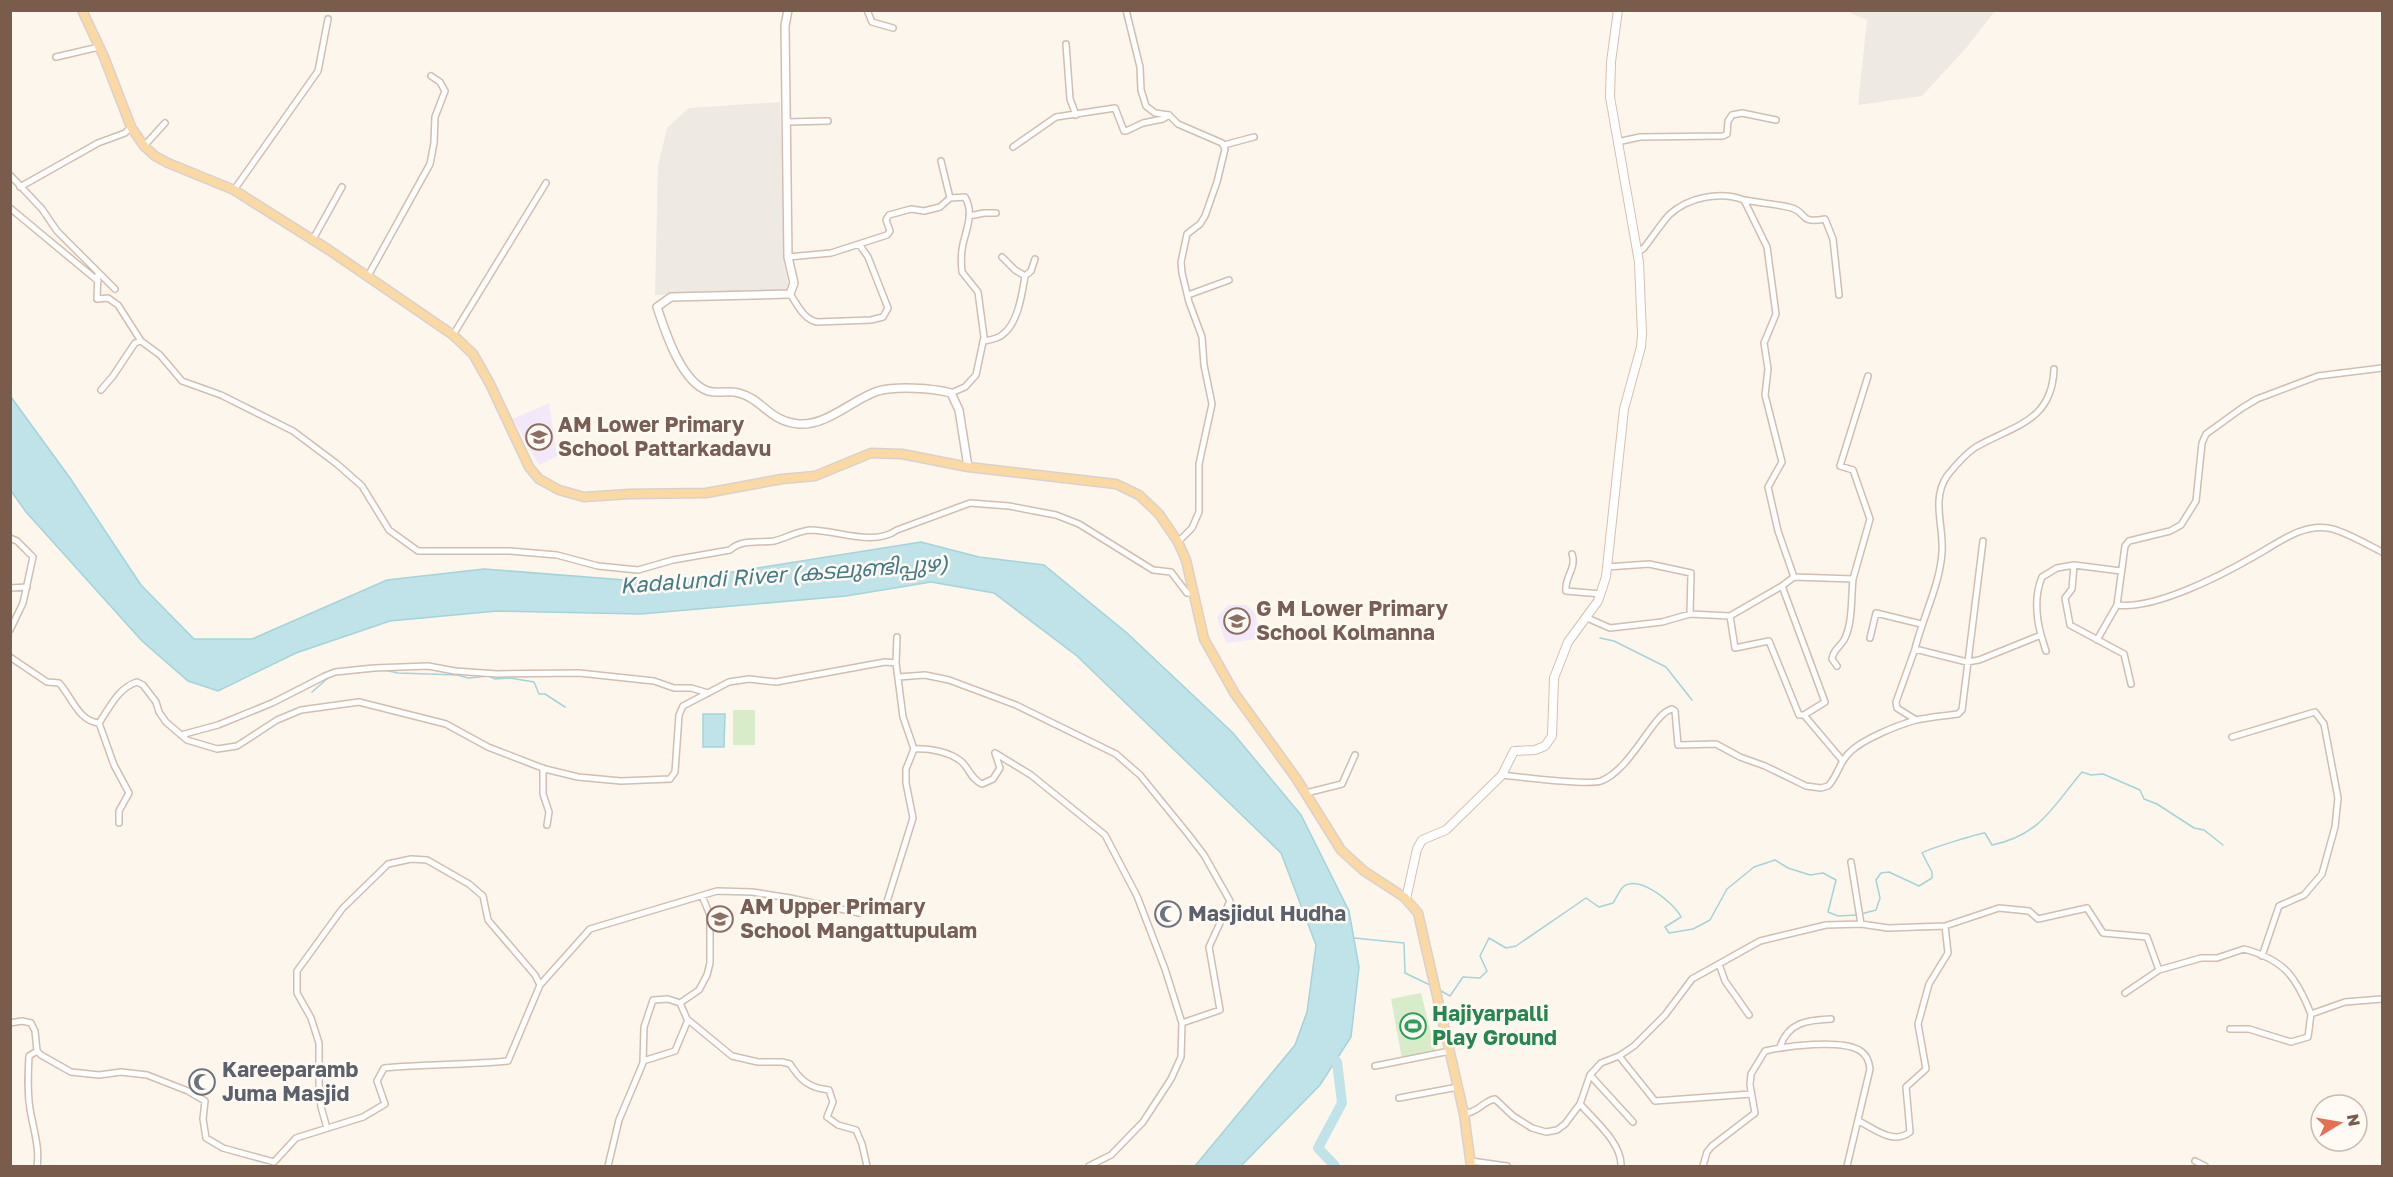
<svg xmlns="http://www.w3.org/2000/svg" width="2393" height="1177" font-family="'Golos Text','Noto Sans Malayalam',sans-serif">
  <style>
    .industrial { fill: #efe9e4 }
    .education { fill: #f3e8fa }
    .green { fill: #d8ecc9 }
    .water { fill: #bfe3e8; stroke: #a5d3da; stroke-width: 1.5 }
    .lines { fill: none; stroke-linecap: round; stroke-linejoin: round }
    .stream { stroke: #a5d3da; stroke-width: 1.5 }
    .river { stroke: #bfe3e8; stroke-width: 10 }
    .minor-casing { stroke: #d1beb0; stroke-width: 8 }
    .tertiary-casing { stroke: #d1beb0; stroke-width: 10 }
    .secondary-casing { stroke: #d6c0b0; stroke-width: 10 }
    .primary-casing { stroke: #dad1cd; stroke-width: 11 }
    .minor { stroke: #fff; stroke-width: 5 }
    .tertiary { stroke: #fff; stroke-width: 7 }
    .secondary { stroke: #fff; stroke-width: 8 }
    .primary { stroke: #fbd9a5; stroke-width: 8 }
    .labels { text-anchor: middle; stroke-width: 5; stroke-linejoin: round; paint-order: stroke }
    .education-label { font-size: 21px; font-weight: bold; fill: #785e54; stroke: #fffaf3; text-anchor: start }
    .worship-label { font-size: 21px; font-weight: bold; fill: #5b616d; stroke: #fffaf3; text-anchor: start }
    .leisure-label { font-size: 21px; font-weight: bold; fill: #27864d; stroke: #fffaf3; text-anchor: start }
    .water-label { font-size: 22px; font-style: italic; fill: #437c86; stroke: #fffaf3 }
  </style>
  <rect width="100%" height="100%" fill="#fdf6ec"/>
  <path class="industrial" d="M1846 11H1995L1966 48 1922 96 1858 105 1867 20Z
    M780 102 784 262 788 283 786 291 655 295 658 166 667 128 689 108Z"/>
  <path class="education" d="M549 403 557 456 539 465 513 419Z
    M1228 605H1247L1256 614 1258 639 1226 643 1217 617Z"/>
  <path class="green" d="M733 710H755V745H733Z
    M1421 993 1436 1054 1402 1059 1391 999Z"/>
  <path class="water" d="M11 397 70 478 141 585 194 639H252L387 580 484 569 663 583 921 542 979 557 1044 565 1127 633 1233 733 1301 815 1349 911 1359 967 1351 1037 1320 1085 1241 1166H1195L1295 1045 1307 1012 1316 945 1281 853 1077 656 994 593 931 582 846 596 641 614 497 611 390 621 296 653 218 691 188 681 142 641 26 512 11 491Z
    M703 714H725L724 747H703Z"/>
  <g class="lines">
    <path class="stream" d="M1600 638 1614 641 1666 667 1692 700
      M344 674 384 670 398 673 458 675 468 678 489 676 495 679 510 678 534 682 539 694H545L565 707
      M312 692 328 678
      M1861 914 1876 910 1880 898 1876 880 1881 873 1889 872 1919 886 1932 878V872L1922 853C1925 850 1980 833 1985 833L1992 845C2041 835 2053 806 2082 772L2091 775 2103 774 2140 790 2144 799 2157 804 2194 828 2204 830 2223 845
      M1354 938 1404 943 1405 973 1430 985
      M1441 991 1450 996 1463 977 1480 978 1487 971 1480 956 1489 938 1506 948 1516 946 1586 898 1599 907 1613 903C1616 899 1619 891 1623 887 1639 874 1674 903 1681 917L1665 927 1669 933 1693 929 1710 920 1727 889 1754 867 1775 860 1788 868 1810 875 1823 873 1836 880 1828 912 1838 916 1857 915"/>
    <path class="river" d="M1326 1052 1337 1062 1342 1103 1318 1148 1335 1166"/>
    <g class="minor-casing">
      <path id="minor" d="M867 10 872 22 893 28
        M1126 10 1140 67 1141 90 1146 106 1155 113 1169 115 1178 124 1222 143 1225 149 1217 182 1205 216 1200 224 1187 234 1181 262 1182 273 1189 302 1202 337 1204 365 1212 404 1199 464V512L1192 528 1178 542
        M1066 44 1070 99 1076 115
        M56 57 99 47
        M787 122 828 121
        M1617 142 1640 137 1723 136 1727 134 1728 121 1732 115 1742 113 1776 120
        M1224 145 1254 137
        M144 146 165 123
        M1013 147 1056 117 1115 108 1124 131H1126L1143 123 1163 119 1169 115
        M941 161 950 198 965 197C974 213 967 227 963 244 961 253 961 263 962 272L978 292 984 337 976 375 965 387 951 393
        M10 175 42 209 57 231 115 289
        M20 187 98 143 125 133 131 127
        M234 190 318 71 328 19
        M1744 200C1760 203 1777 204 1792 208 1808 213 1798 224 1825 219L1833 239 1839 295
        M10 208 98 281
        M969 216 984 213H996
        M312 241 342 187
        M859 244 887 235 890 231 886 220 889 215 911 209 924 211 940 207 950 198
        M1637 252 1643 249C1652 238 1660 225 1669 215 1688 197 1720 191 1744 200L1767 247 1776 314 1764 343 1768 369 1765 395 1782 462 1768 487 1778 531 1794 577 1782 586 1730 616
        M788 257 831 253 859 244 868 257 888 308 883 317 871 320 817 322C803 319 798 305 790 294
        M98 273 97 299 108 298 118 305 141 341 160 355 182 381 221 395 293 431 337 464 362 486 389 530 418 551H510L557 555 598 566 638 570 673 560 730 550C741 539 759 543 774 541 786 538 798 531 810 530 837 530 873 547 897 530L970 503 1009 506 1056 515 1079 524 1153 570 1171 572 1187 593H1194
        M368 276 430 164 434 143 435 117 445 91 440 82 431 76
        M1025 276 1031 271 1035 259
        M1188 295 1229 280
        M453 335 546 183
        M984 341C989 340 998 339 1002 335 1018 324 1022 294 1025 276L1015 270 1002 257
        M2054 369C2052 422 2014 425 1976 447 1965 454 1955 466 1947 476 1931 499 1944 527 1942 552 1940 585 1923 616 1915 649L1967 662 1979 660 2041 635C2036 616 2034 596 2042 577L2057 568 2074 565
        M101 390 113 376 135 343 141 341
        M10 538 17 541 33 557 23 603 10 630
        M1572 554C1577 568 1564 578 1566 591L1601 594
        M1607 567 1649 564 1691 573 1690 614
        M2121 571 2074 565 2072 589 2065 598 2070 625 2124 654 2131 684
        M1794 577 1853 579C1851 597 1853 623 1844 640 1839 648 1833 650 1832 659L1837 666
        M1853 579 1870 519 1853 470 1840 466 1868 376
        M1782 586 1825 702 1804 715
        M10 588 27 587
        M2117 605 2125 546 2129 541 2170 531 2181 525 2196 501 2202 443 2206 434 2242 408 2257 399 2318 376 2382 368
        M1585 617 1610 628 1662 622 1690 614 1730 616 1735 648 1769 641 1799 715H1804L1842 760
        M2041 635 2046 651
        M1870 638 1876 613 1921 624
        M2097 640 2117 605C2154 610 2220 576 2253 557 2277 544 2300 524 2328 528 2343 530 2368 545 2382 552
        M1915 649 1896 702 1897 708 1916 720
        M10 657 47 682 59 683C72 697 78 721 99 723 110 707 118 688 137 682L143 685 156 702 159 712 166 722 187 740 217 749 237 746 277 720 301 710 359 702 446 724 488 747 545 769 578 777 621 781 670 779 675 772 679 715 683 706 729 682 749 679 776 682 885 662 896 663 903 717 914 749 906 769V783L913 818 885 908 859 913 790 898 752 892 717 891 590 929 540 985 508 1061C467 1065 425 1064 384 1068L377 1081 385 1104 363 1117 296 1138 274 1162 223 1148 206 1138 203 1119 205 1101 188 1091 147 1075 121 1072 99 1075 71 1072 41 1055 37 1051 35 1031 31 1023 22 1021 10 1023
        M896 663 897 637
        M898 677 925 675 949 680 1016 705 1116 754 1140 775 1188 834 1204 855 1230 901 1209 947 1220 1010 1182 1023
        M99 723 114 765 129 793 119 811V823
        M181 735 218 725 272 703 325 676 335 672 374 668 428 666 455 671 497 674 579 673 654 681 674 688H691L708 693
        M2232 737 2315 712 2324 724 2338 798 2335 827 2322 874 2304 895 2279 906 2262 956
        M914 749C930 748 950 752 962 762 969 769 972 780 982 784L993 779 1000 768 995 753
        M995 753 1031 775 1105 835 1137 896 1165 969 1182 1023 1181 1057 1171 1079 1143 1122 1111 1155 1089 1166
        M543 768V794L549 812 547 825
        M1502 775C1521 777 1587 786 1601 781 1632 769 1653 713 1672 709L1675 711 1678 745 1716 744 1740 757 1765 766 1806 786 1821 788 1828 786C1838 776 1839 762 1850 752 1863 739 1898 725 1916 720 1930 717 1944 716 1958 714L1962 710 1983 541
        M1306 793 1342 784 1355 755
        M1851 862 1861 924
        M1719 964 1725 981 1749 1015
        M2159 970 2201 958H2217L2244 949C2285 960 2296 977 2311 1014L2345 1002 2382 999
        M680 1003 687 1019 732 1056 758 1062H782L790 1064C800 1080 809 1088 829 1090L833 1102 827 1117 838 1125 856 1130 862 1144 867 1166
        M680 1003 699 990 707 975 710 963V915L702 896
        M2230 1029H2249L2291 1042 2308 1037 2311 1014
        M1780 1047C1788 1022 1808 1020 1831 1019
        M37 1051 29 1056C28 1074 27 1091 30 1109 33 1128 40 1148 37 1166
        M1619 1056 1655 1101 1751 1094
        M643 1061 675 1051 688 1020
        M1375 1066 1450 1051
        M1590 1075 1633 1122
        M1399 1098 1458 1087
        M1580 1104C1594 1120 1622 1143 1621 1166
        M1464 1114C1481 1111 1483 1101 1495 1099L1513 1116 1532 1128 1546 1132 1557 1130 1565 1124 1580 1104 1590 1075 1601 1063 1619 1056 1634 1046 1665 1015 1692 979 1760 941 1826 925 1861 924 1888 928 1945 926 1999 908 2029 911 2038 919 2087 908 2103 933 2147 937 2159 970 2125 993
        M1859 1121C1874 1129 1894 1145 1910 1132L1906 1087 1926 1069 1918 1024 1929 984 1948 953 1945 926
        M327 1128 321 1107 319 1083V1043L311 1018 297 993V971L342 909 388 864 411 859 427 860 469 884 483 896 488 920 535 975 540 985
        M1471 1161 1507 1166
        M2195 1161 2205 1166
        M608 1166 619 1120 643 1063 644 1027 653 1000 668 999 680 1003
        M1703 1166 1707 1152 1712 1146 1755 1113 1750 1085 1751 1074 1765 1051C1786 1046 1840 1039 1859 1050 1867 1055 1869 1061 1870 1069L1847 1166"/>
    </g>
    <g class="tertiary-casing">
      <path id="tertiary" d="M788 10 785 26 788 257 794 283 790 294 671 297 657 307C665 331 681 382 708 391 718 394 729 390 739 393 764 400 768 421 799 424 827 426 853 399 878 391 897 386 932 388 951 393L959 410 968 467"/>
    </g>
    <g class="secondary-casing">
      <path id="secondary" d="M1406 899 1417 849 1422 840 1446 830 1502 775 1514 751 1535 750 1545 746 1552 736 1554 678 1568 642 1598 601 1606 577 1624 409 1641 347 1642 334 1639 262 1610 97 1611 62 1618 10"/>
    </g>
    <g class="primary-casing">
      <path id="primary" d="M82 10 104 57 131 127 144 146 155 156 168 163 234 190 329 250 453 335 473 354 490 384 529 467 539 479 559 490 584 497 629 494 706 493 782 479 815 476 871 453 902 454 968 467 1116 484 1139 495 1159 514 1178 542 1186 560 1204 639 1235 694 1296 778 1341 850 1364 871 1404 897 1418 913 1464 1114 1471 1166"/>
    </g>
    <use href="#minor" class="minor"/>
    <use href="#tertiary" class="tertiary"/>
    <use href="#secondary" class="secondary"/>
    <use href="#primary" class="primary"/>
  </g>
  <defs>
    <g id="school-ring" transform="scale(1.35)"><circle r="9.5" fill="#fffaf3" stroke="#8d6e63" stroke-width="1.5"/><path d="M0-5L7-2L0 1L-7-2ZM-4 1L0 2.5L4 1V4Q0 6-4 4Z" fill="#8d6e63"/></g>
    <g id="mosque-ring" transform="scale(1.35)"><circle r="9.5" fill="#fffaf3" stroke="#6b7280" stroke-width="1.5"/><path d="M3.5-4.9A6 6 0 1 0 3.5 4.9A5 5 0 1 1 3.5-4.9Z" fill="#6b7280"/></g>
    <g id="stadium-ring" transform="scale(1.35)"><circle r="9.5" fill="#fffaf3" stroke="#2e9e5b" stroke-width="1.5"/><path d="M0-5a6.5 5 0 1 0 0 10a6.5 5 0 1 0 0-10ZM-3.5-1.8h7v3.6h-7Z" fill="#2e9e5b"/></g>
  </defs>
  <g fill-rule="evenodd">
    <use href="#school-ring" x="539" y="437"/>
    <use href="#school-ring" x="1237" y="621"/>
    <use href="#mosque-ring" x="1168" y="914"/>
    <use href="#school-ring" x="720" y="919"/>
    <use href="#stadium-ring" x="1413" y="1026"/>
    <use href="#mosque-ring" x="202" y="1082"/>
  </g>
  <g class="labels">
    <g class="education-label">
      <text x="558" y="432">AM Lower Primary<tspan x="558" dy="24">School Pattarkadavu</tspan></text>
      <text x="1256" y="616">G M Lower Primary<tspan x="1256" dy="24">School Kolmanna</tspan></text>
      <text x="740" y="914">AM Upper Primary<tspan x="740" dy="24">School Mangattupulam</tspan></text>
    </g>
    <g class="worship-label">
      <text x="1188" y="921">Masjidul Hudha</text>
      <text x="222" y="1077">Kareeparamb<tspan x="222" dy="24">Juma Masjid</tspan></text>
    </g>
    <g class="leisure-label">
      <text x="1432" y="1021">Hajiyarpalli<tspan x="1432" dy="24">Play Ground</tspan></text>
    </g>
    <g class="water-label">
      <text transform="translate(784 574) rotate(-4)" y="8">Kadalundi River (കടലുണ്ടിപ്പുഴ)</text>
    </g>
  </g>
  <rect width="2393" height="1177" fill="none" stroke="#7a5c4d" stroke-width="24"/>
  <g transform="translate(2339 1123) rotate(79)"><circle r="28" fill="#fffaf3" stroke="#cabbb1" stroke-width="1.5"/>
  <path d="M0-4.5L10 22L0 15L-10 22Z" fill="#e76f51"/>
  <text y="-9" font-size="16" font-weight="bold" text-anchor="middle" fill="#7a5c4d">N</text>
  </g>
</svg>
